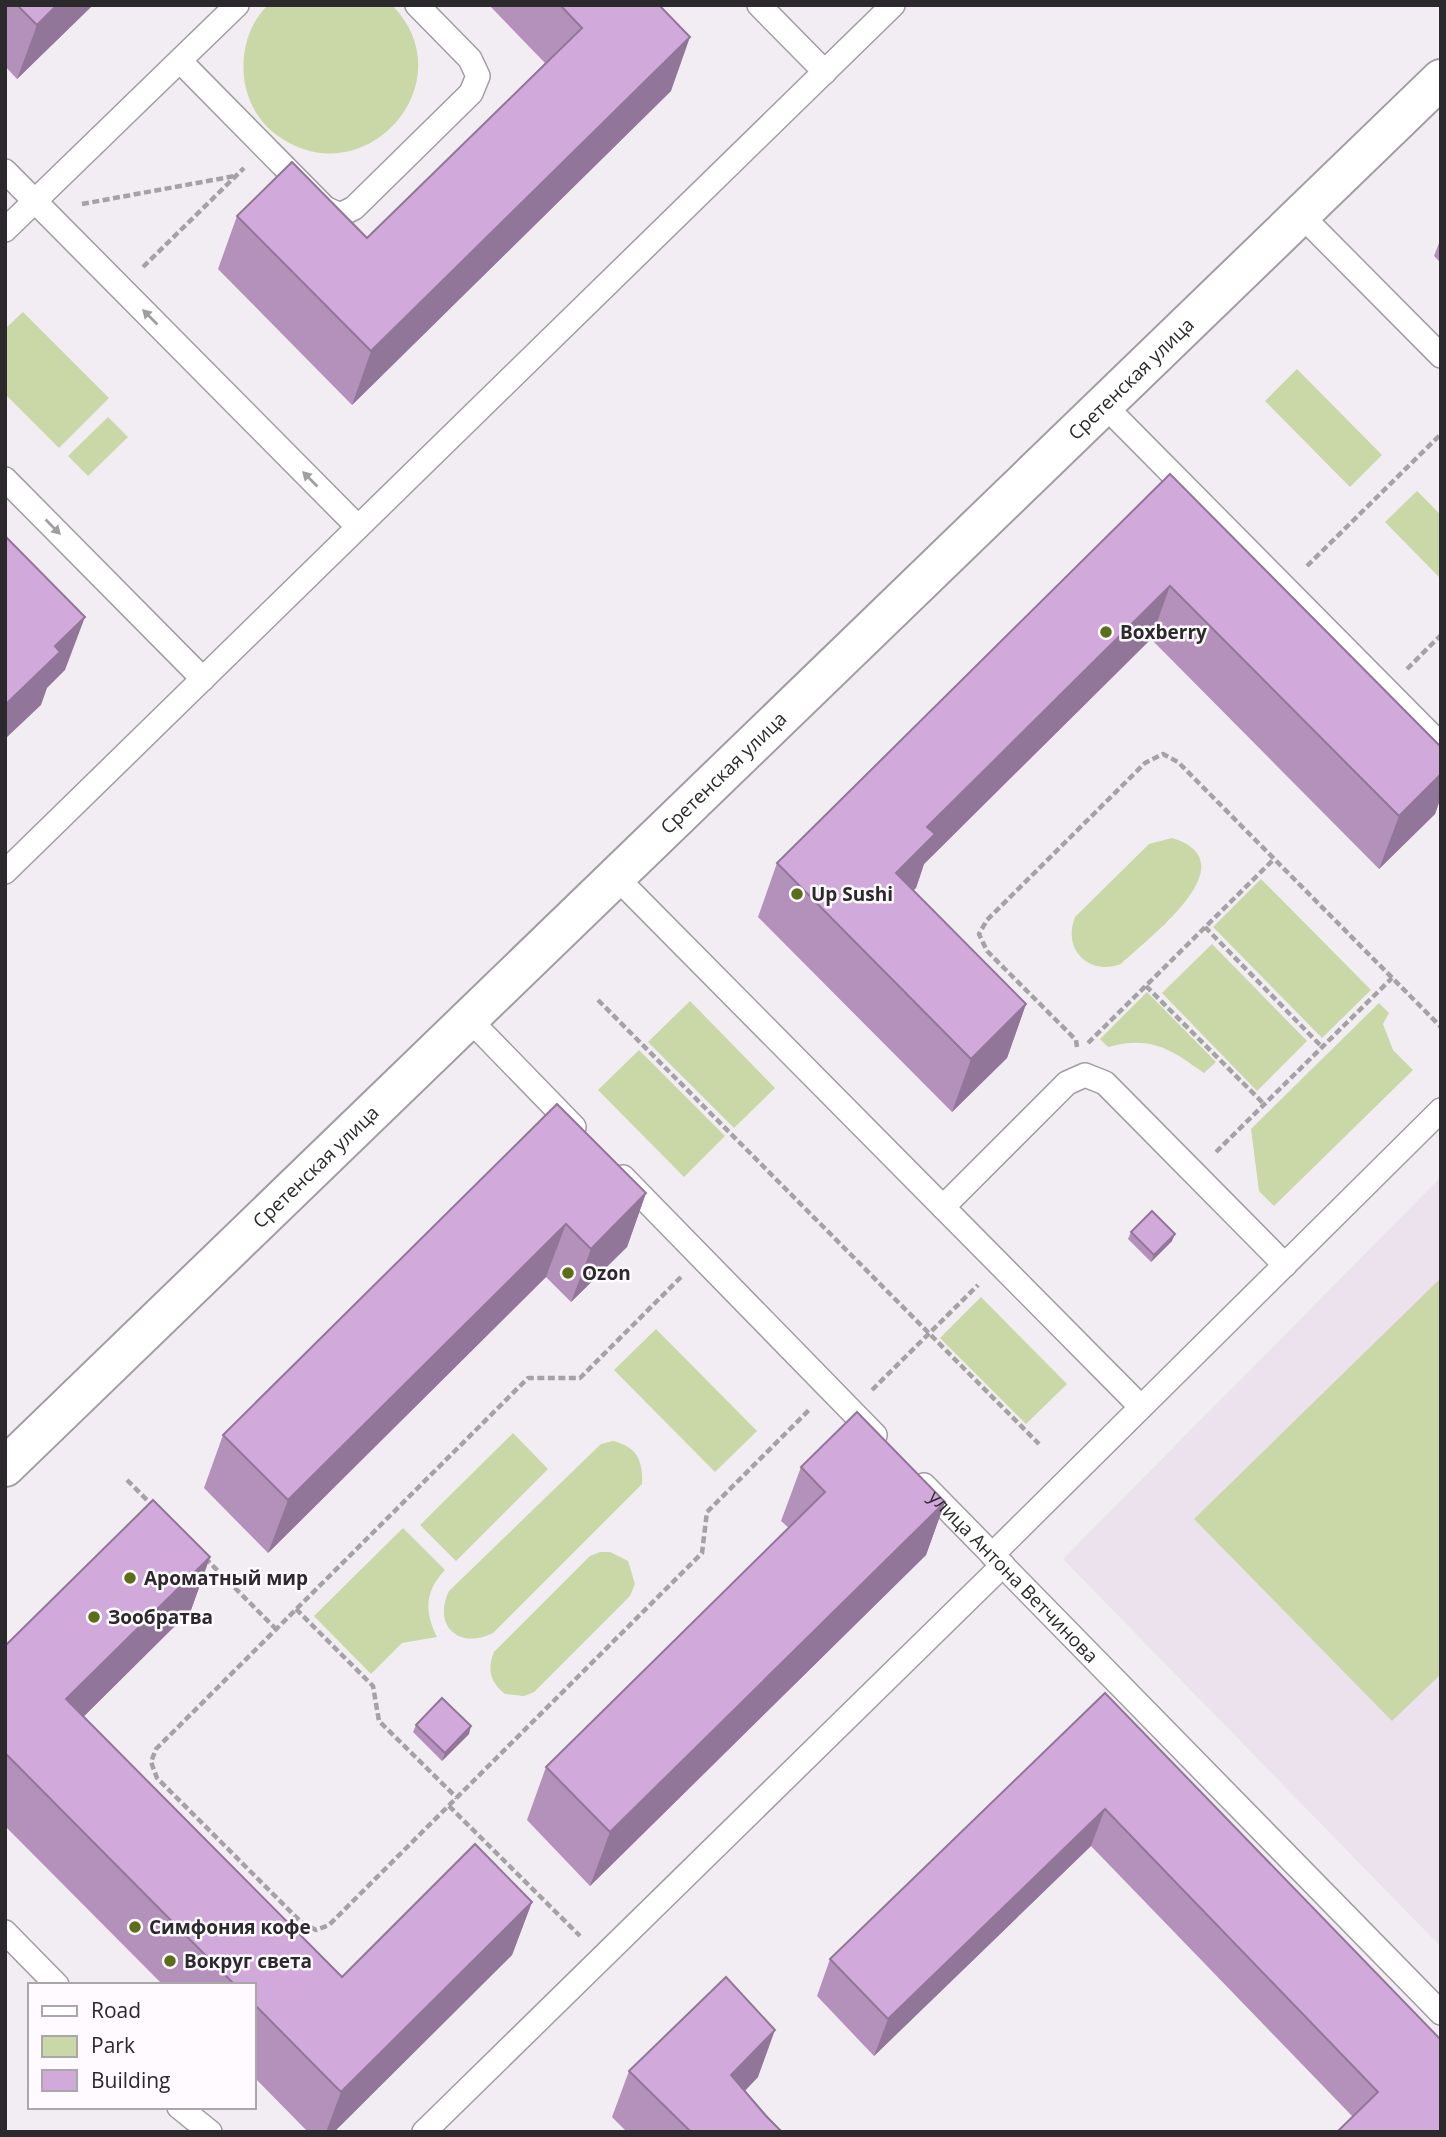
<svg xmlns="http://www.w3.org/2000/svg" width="1446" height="2137" font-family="'Open Sans',sans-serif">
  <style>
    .built { fill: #ebe2ee }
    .green { fill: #cad7a6 }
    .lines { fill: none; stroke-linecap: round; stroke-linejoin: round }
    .lane-casing { stroke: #a19da2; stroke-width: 26 }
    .street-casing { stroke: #a19da2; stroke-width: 42 }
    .path { stroke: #a5a2a6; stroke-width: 4.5; stroke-dasharray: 7 3.5; stroke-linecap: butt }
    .lane { stroke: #fff; stroke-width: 23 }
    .street { stroke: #fff; stroke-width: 38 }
    .wall { fill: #b491bb }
    .shaded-wall { fill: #927699 }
    .building { fill: #d1a9da; stroke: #927699; stroke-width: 2 }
    .oneway { fill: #a09fa0 }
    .poi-dot { fill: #5d6e19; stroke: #fefaff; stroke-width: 2.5 }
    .labels { text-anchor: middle; stroke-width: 5; stroke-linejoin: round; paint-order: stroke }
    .street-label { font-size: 19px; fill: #2b292b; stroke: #fefaff }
    .poi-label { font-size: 19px; font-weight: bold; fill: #2b292b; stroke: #fefaff; text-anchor: start }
  </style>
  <rect width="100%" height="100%" fill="#f1edf2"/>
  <path class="built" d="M1441 1177V1947L1063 1559Z"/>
  <path class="green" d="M268 5H392C467 81 366 198 278 136 261 124 249 105 245 84 240 56 247 25 268 5Z
    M23 312 109 398 59 448 5 394V329Z
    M1297 369 1382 455 1350 487 1265 401Z
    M108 417 128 437 88 476 68 456Z
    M1417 491 1441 515V579L1385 522Z
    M1172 838C1251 862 1148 938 1121 964 1089 976 1062 950 1075 917L1149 844Z
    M1261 879 1371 990 1322 1038 1213 927Z
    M1212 944 1307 1041 1257 1091 1162 993Z
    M1147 992 1216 1062 1204 1073C1171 1049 1150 1035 1108 1047L1100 1039Z
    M690 1001 775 1088 734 1128 648 1042Z
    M1379 1003 1389 1013 1383 1024 1393 1050 1413 1070 1274 1206 1259 1191 1251 1129Z
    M639 1050 725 1136 684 1177 598 1090Z
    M1441 1278V1674L1392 1721 1194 1519Z
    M981 1297 1067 1384 1026 1424 940 1338Z
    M656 1329 757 1431 715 1472 614 1370Z
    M513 1433 548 1469 456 1561 420 1525Z
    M613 1441C637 1447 643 1460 642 1484L493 1633C460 1650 432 1626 449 1591L601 1444Z
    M403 1528 445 1570C425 1591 424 1611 437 1637L402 1643 371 1674 314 1616Z
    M600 1552H610L628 1561 635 1584 630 1596 534 1692 524 1696 505 1694C490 1682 487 1669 494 1652L590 1556Z"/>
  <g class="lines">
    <g class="lane-casing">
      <g id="lane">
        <path d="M759 5 825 72"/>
        <path d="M180 61 325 208 340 215 354 208 471 93 478 76 470 59 417 5"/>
        <path d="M5 171 358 527"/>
        <path d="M1301 215 1441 356"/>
        <path d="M5 230 237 5"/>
        <path d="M1104 405 1441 745"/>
        <path d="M5 479 203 679"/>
        <path d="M5 872 893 5"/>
        <path d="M616 877 1141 1407"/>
        <path d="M469 1019 574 1127"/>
        <path d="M623 1177 875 1435"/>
        <path d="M943 1207 1067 1083 1085 1075 1105 1083 1285 1265"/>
        <path id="s1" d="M924 1485 1441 2013"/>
        <path d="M992 1555 1441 1110"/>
        <path d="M5 1932 57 1985"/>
        <path d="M179 2107 210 2132"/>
        <path d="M424 2132 1003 1565"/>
      </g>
    </g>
    <g class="street-casing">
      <g id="street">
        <path id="s2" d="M5 1467 1441 79"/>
      </g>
    </g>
    <path class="path" d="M82 204 235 176
      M143 267 244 168
      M1307 566 1441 434
      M1407 669 1441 635
      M1205 927 1322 1047
      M1146 986 1264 1104
      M598 1000 1039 1444
      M1088 1043 1274 859
      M1077 1047 1076 1040 987 951 979 934 987 920 1145 763 1163 754 1178 762 1441 1027
      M1216 1152 1392 978
      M681 1277 580 1378H528L156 1749 151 1762 157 1778 301 1922 316 1930 329 1925 702 1553 707 1512 810 1409
      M872 1390 978 1285
      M127 1480 154 1507
      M205 1558 276 1629
      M296 1609 373 1686 379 1721 457 1798
      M449 1806 580 1936"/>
    <use href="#lane" class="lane"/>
    <use href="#street" class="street"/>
  </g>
  <path class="wall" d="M5 5H93L17 79 5 66Z
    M489 5H659L671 91 352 405 218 269 237 216 367 238 545 63Z
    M1441 238V263L1434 256Z
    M1170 474 1441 747V797L1435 814 1379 869 1151 639 924 864 916 888 913 890 1026 1004 1007 1058 952 1112 758 917 777 863Z
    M557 1104 646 1193 627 1247 571 1302 546 1277 268 1553 204 1488 223 1435Z
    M1131 1232 1172 1241 1151 1262 1128 1239Z
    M801 1467 945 1502 926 1555 590 1886 527 1820 546 1767 789 1528 781 1521Z
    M210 1557 191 1610 83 1717 342 1977 532 1902 512 1955 334 2132H308L254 2077V1985H163L5 1826V1646Z
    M1105 1693 1441 2040 1353 2117 1091 1846 874 2056 817 1996 830 1959Z
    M416 1725 469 1734 442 1761 413 1732Z
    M629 2071 758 2077 745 2091 782 2132H627L612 2117Z"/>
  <path class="shaded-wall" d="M57 5H93L17 79 37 25Z
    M690 37 671 91 352 405 371 351Z
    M1170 586 1151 639 924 864 916 888 876 926 896 873 927 827Z
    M85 617 65 670 47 688 41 705 5 739V705L55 646Z
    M1441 774V797L1435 814 1379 869 1399 816Z
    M1026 1004 1007 1058 952 1112 971 1059Z
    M646 1193 627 1247 571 1302 591 1249Z
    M566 1224 546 1277 268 1553 288 1500Z
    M1175 1234 1172 1241 1151 1262 1154 1255Z
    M945 1502 926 1555 590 1886 610 1832Z
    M210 1557 191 1610 47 1753 66 1699Z
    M471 1726 469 1734 442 1761 445 1753Z
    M1105 1809 1091 1846 874 2056 888 2019Z
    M532 1902 512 1955 334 2132H326L341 2092Z
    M775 2030 758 2077 714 2122 731 2075Z"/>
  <path class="building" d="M17 5H57L37 25Z
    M560 5H659L690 37 371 351 237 216 292 162 367 238 582 28Z
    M1170 474 1441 747V774L1399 816 1170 586 927 827 935 834 896 873 1026 1004 971 1059 777 863Z
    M5 536 85 617 55 646 60 652 5 705Z
    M557 1104 646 1193 591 1249 566 1224 288 1500 223 1435Z
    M1152 1211 1175 1234 1154 1255 1131 1232Z
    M857 1412 945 1502 610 1832 546 1767 825 1492 801 1467Z
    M153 1500 210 1557 66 1699 342 1977 475 1844 532 1902 341 2092 254 2004V1985H235L5 1753V1646Z
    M1105 1693 1441 2040V2132H1337L1378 2092 1105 1809 888 2019 830 1959Z
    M442 1698 471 1726 445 1753 416 1725Z
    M726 1977 775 2030 731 2075 766 2116 782 2132H691L629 2071Z"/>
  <defs><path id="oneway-solid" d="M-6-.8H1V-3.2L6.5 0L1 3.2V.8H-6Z" transform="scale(1.75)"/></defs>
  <g class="oneway">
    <use href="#oneway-solid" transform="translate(150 317) rotate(-135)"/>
    <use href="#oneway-solid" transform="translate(310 479) rotate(-135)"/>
    <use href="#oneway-solid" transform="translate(53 527) rotate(45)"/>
  </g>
  <g class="poi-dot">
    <circle cx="1106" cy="632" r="7"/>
    <circle cx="797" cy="894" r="7"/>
    <circle cx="568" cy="1273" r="7"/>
    <circle cx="130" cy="1578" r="7"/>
    <circle cx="94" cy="1617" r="7"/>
    <circle cx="135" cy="1927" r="7"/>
    <circle cx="170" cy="1961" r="7"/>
  </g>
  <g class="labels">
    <g class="street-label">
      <text dy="7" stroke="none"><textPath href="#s2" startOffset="1566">Сретенская улица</textPath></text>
      <text dy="7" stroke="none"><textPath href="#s2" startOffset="999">Сретенская улица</textPath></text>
      <text dy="7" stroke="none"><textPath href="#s2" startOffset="432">Сретенская улица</textPath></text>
      <text dy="7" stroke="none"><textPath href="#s1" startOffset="128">улица Антона Ветчинова</textPath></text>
    </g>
    <g class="poi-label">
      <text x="1120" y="639">Boxberry</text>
      <text x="811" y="901">Up Sushi</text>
      <text x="582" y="1280">Ozon</text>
      <text x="144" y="1585">Ароматный мир</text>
      <text x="108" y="1624">Зообратва</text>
      <text x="149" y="1934">Симфония кофе</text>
      <text x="184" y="1968">Вокруг света</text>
    </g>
  </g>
  <rect width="1446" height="2137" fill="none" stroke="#2b292b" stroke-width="14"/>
  <rect x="28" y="1983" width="228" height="126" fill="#fefaff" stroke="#aaa6aa" stroke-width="2"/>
  <rect x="42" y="2006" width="35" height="10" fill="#ffffff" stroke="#aaa6aa" stroke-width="2"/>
  <text x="91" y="2018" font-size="21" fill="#2b292b">Road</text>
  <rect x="42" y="2036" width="35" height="21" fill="#cad7a6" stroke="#aaa6aa" stroke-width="2"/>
  <text x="91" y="2053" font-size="21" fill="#2b292b">Park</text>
  <rect x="42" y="2070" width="35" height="21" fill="#d1a9da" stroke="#aaa6aa" stroke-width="2"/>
  <text x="91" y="2088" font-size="21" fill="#2b292b">Building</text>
</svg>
